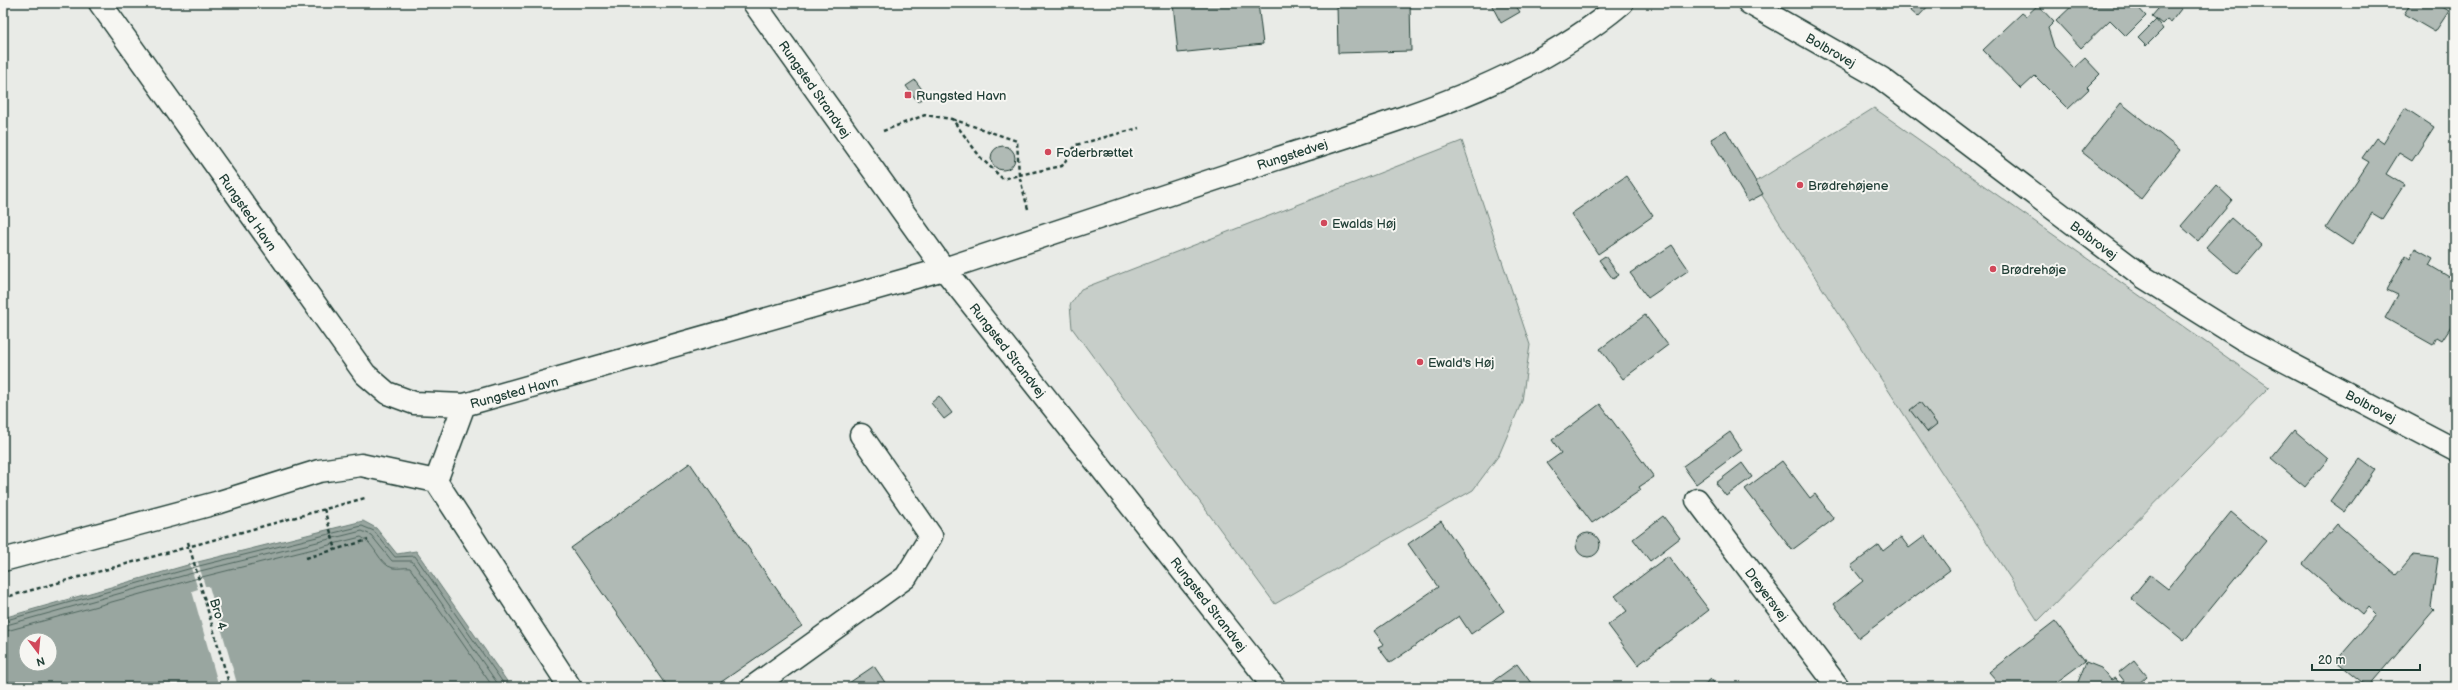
<svg xmlns="http://www.w3.org/2000/svg" width="2458" height="690" font-family="'Balsamiq Sans',sans-serif">
  <style>
    .green { fill: #c7cec9; stroke: #73867e }
    .water { fill: #99a6a0; stroke: #687c75; fill-rule: evenodd }
    .pier { fill: #e9ebe7 }
    .lines { fill: none; stroke-linecap: round; stroke-linejoin: round }
    .shore { stroke: #50675f; stroke-width: 1 }
    .building { fill: #b0bab5; stroke: #1f3d34 }
    .minor-casing { stroke: #1f3d34; stroke-width: 25 }
    .major-casing { stroke: #1f3d34; stroke-width: 25 }
    .path { stroke: #1f3d34; stroke-width: 2.5; stroke-dasharray: 4 3; stroke-linecap: butt }
    .minor { stroke: #f6f6f2; stroke-width: 22 }
    .major { stroke: #f6f6f2; stroke-width: 22 }
    .poi-dot { fill: #d1495b; stroke: #f6f6f2; stroke-width: 1.5 }
    .labels { text-anchor: middle; stroke-width: 4; stroke-linejoin: round; paint-order: stroke }
    .street-label { font-size: 13px; fill: #1f3d34; stroke: #f6f6f2 }
    .poi-label { font-size: 13px; fill: #1f3d34; stroke: #f6f6f2; text-anchor: start }
  </style>
  <rect width="100%" height="100%" fill="#e9ebe7"/>
  <filter id="ink" filterUnits="userSpaceOnUse"><feTurbulence type="fractalNoise" baseFrequency=".025" numOctaves="2"/><feDisplacementMap in="SourceGraphic" scale="8" xChannelSelector="R" yChannelSelector="G"/><feConvolveMatrix kernelMatrix="1 2 1 2 8 2 1 2 1" color-interpolation-filters="sRGB"/></filter>
  <g filter="url(#ink)">
    <path class="green" d="M1874 108 2269 387 2038 621 1754 183Z
      M1462 141 1530 345 1522 401 1499 455 1473 490 1275 604 1072 328 1070 305 1081 289Z"/>
    <path class="water" d="M363 521 376 528 397 554 416 551 511 687H3V618L198 562ZM26 640H50V664H26Z"/>
    <path class="pier" d="M198 562 205 586H209L238 687H219L192 591 198 589 190 565Z"/>
    <g class="lines">
      <path class="shore" d="M3 621 199 566 362 526 374 531 395 557 415 556 506 687
        M3 626 200 571 362 531 371 535 392 561H412L500 687
        M3 632 202 577 361 537C375 543 379 565 393 568 399 569 404 567 410 568L493 687"/>
    </g>
    <path class="building" d="M1173 3H1258L1263 44 1178 53Z
      M1337 3H1410L1411 51 1338 53Z
      M1494 3H1514L1520 12 1501 23 1491 4Z
      M1902 3H1931L1918 17Z
      M2075 3H2134L2146 16 2126 36 2110 20 2081 48 2056 21Z
      M2163 3H2181L2184 5 2171 22 2167 19 2162 24 2152 16Z
      M2411 3H2436L2449 11 2435 32 2404 14Z
      M2038 5 2054 22 2048 28 2054 47 2074 68 2085 58 2100 74 2087 87 2089 89 2068 109 2035 76 2021 89 1983 50 2022 13 2026 16Z
      M2156 20 2163 29 2146 46 2138 38Z
      M915 80 927 96 918 102 906 86Z
      M2121 103 2180 150 2141 199 2082 152Z
      M2405 108 2434 127 2412 161 2399 153 2386 174 2404 185 2382 219 2372 213 2352 245 2326 228 2369 162 2362 158 2376 138 2383 143Z
      M1726 130 1763 194 1748 202 1711 139Z
      M991 158a12 12 0 1 1 24 0a12 12 0 1 1-24 0Z
      M1626 176 1653 216 1598 254 1571 214Z
      M2216 185 2232 200 2198 241 2181 226Z
      M2231 218 2262 245 2237 274 2206 247Z
      M1672 245 1689 270 1648 298 1630 273Z
      M2415 248 2433 258 2429 265 2451 278 2455 274V320L2442 340 2437 337 2433 345 2385 318 2398 295 2387 290 2406 255 2410 258Z
      M1605 256 1619 275 1613 279 1599 260Z
      M1645 315 1668 345 1623 379 1600 349Z
      M939 396 952 413 944 419 931 403Z
      M1920 402 1937 424 1927 432 1910 410Z
      M1600 404 1654 477 1639 487 1641 490 1592 523 1547 463 1561 453 1552 440Z
      M2294 430 2328 459 2305 487 2271 458Z
      M1730 432 1742 450 1696 484 1683 466Z
      M2360 459 2375 470 2345 512 2330 501Z
      M1782 461 1810 498 1815 494 1834 519 1792 550 1745 489Z
      M690 463 802 626 714 687H668L571 548Z
      M1742 463 1752 477 1726 496 1716 483Z
      M2231 512 2266 541 2184 641 2131 598 2150 575 2168 589Z
      M1663 516 1680 538 1650 561 1633 539Z
      M1441 521 1504 611 1471 634 1459 616 1390 663 1378 647 1384 644 1374 631 1438 587 1408 544Z
      M2337 524 2396 575 2413 555 2438 558 2431 607 2434 610 2368 687 2336 661 2376 615 2368 607 2362 615 2303 564Z
      M1576 545a12 12 0 1 1 24 0a12 12 0 1 1-24 0Z
      M1925 536 1950 570 1859 638 1834 604 1863 581 1851 566 1879 545 1883 551 1901 537 1909 548Z
      M1668 556 1709 610 1638 665 1608 625 1627 611 1615 596Z
      M2055 621 2085 661 2050 687H1989V685L1996 680 1989 672Z
      M2134 660 2147 676 2135 687H2129L2118 673Z
      M2086 662 2101 668 2111 680 2115 678 2123 687H2076Z
      M1517 664 1534 687H1485Z
      M874 666 888 687H843Z
      M1711 679 1717 687H1701Z"/>
    <g class="lines">
      <g class="minor-casing">
        <path id="minor" d="M100 3 365 374 387 393 414 403 464 405 944 269
          M1749 3 1881 78 2145 278 2241 338 2455 450
          M464 405 436 481 570 687
          M1697 500 1838 687
          M3 560 220 502 319 471 361 465 436 481
          M753 687 906 577 931 536 861 435"/>
      </g>
      <g class="major-casing">
        <path id="major" d="M754 3 944 269 1274 687
          M944 269C1055 232 1165 196 1276 159 1396 120 1524 86 1622 3"/>
      </g>
      <path class="path" d="M883 131 925 115 952 119 981 158 1003 179 1019 175 1017 141 952 119
        M1028 209 1019 175 1062 166 1076 145 1139 128
        M324 509 336 550
        M188 542 230 687
        M306 558 368 540
        M3 598 365 498"/>
      <use href="#minor" class="minor"/>
      <use href="#major" class="major"/>
    </g>
  </g>
  <g class="poi-dot">
    <rect x="904" y="91" width="8" height="8" rx="2"/>
    <circle cx="1048" cy="152" r="4"/>
    <circle cx="1800" cy="185" r="4"/>
    <circle cx="1324" cy="223" r="4"/>
    <circle cx="1993" cy="269" r="4"/>
    <circle cx="1420" cy="362" r="4"/>
  </g>
  <g class="labels">
    <g class="street-label">
      <text transform="translate(1831 50) rotate(30)" y="5">Bolbrovej</text>
      <text transform="translate(815 89) rotate(55)" y="5">Rungsted Strandvej</text>
      <text transform="translate(1292 154) rotate(-18)" y="5">Rungstedvej</text>
      <text transform="translate(248 212) rotate(55)" y="5">Rungsted Havn</text>
      <text transform="translate(2094 240) rotate(37)" y="5">Bolbrovej</text>
      <text transform="translate(1008 350) rotate(52)" y="5">Rungsted Strandvej</text>
      <text transform="translate(514 392) rotate(-15)" y="5">Rungsted Havn</text>
      <text transform="translate(2371 406) rotate(28)" y="5">Bolbrovej</text>
      <text transform="translate(1767 594) rotate(53)" y="5">Dreyersvej</text>
      <text transform="translate(1209 604) rotate(52)" y="5">Rungsted Strandvej</text>
      <text transform="translate(219 614) rotate(74)" y="5">Bro 4</text>
    </g>
    <g class="poi-label">
      <text x="916" y="100">Rungsted Havn</text>
      <text x="1056" y="157">Foderbrættet</text>
      <text x="1808" y="190">Brødrehøjene</text>
      <text x="1332" y="228">Ewalds Høj</text>
      <text x="2001" y="274">Brødrehøje</text>
      <text x="1428" y="367">Ewald's Høj</text>
    </g>
  </g>
  <rect width="2458" height="690" fill="none" stroke="#f6f6f2" stroke-width="16"/>
  <rect x="8" y="8" width="2442" height="674" fill="none" stroke="#1f3d34" stroke-width="1.5" filter="url(#ink)"/>
  <g transform="translate(38 652) rotate(164)"><circle r="19" fill="#f6f6f2" stroke="#a0aca6"/>
  <path d="M0-3L7 15L0 10L-7 15Z" fill="#d1495b"/>
  <text y="-6" font-size="11" font-weight="bold" text-anchor="middle" fill="#1f3d34">N</text>
  </g>
  <path d="M2312 664v6h108v-6" fill="none" stroke="#1f3d34" stroke-width="2"/>
  <text x="2318" y="664" font-size="12" fill="#1f3d34" stroke="#f6f6f2" stroke-width="3" paint-order="stroke">20 m</text>
</svg>
